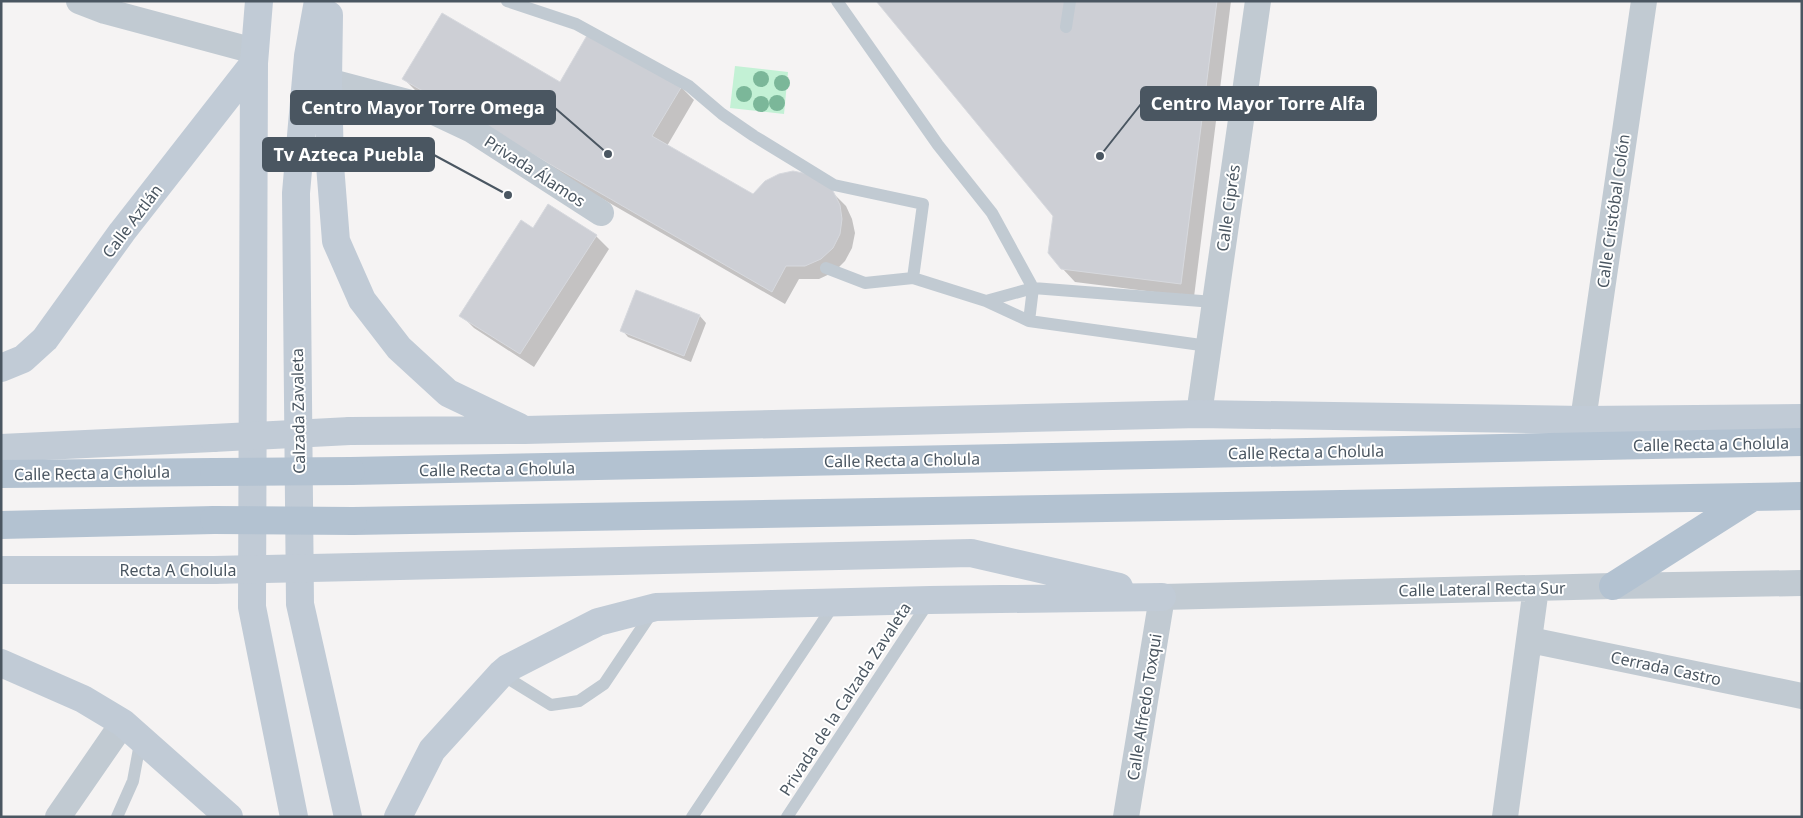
<svg xmlns="http://www.w3.org/2000/svg" width="1803" height="818" font-family="'Noto Sans',sans-serif">
  <style>
    .green { fill: #c3f1d5 }
    .shadow { fill: #0003 }
    .building { fill: #cdcfd5; stroke: #d7d9de }
    .lines { fill: none; stroke-linecap: round; stroke-linejoin: round }
    .service { stroke: #c1cad2; stroke-width: 12 }
    .minor { stroke: #c1cad2; stroke-width: 26 }
    .secondary { stroke: #c1cbd6; stroke-width: 28 }
    .primary { stroke: #b3c2d1; stroke-width: 28 }
    .secondary-bridge { stroke: #c1cbd6; stroke-width: 28 }
    .primary-bridge { stroke: #b3c2d1; stroke-width: 28 }
    .tree { fill: #7bb799 }
    .labels { text-anchor: middle; stroke-width: 4; stroke-linejoin: round; paint-order: stroke }
    .street-label { font-size: 16px; fill: #4a5661; stroke: #fff }
    .leader { fill: none; stroke: #4a5661; stroke-width: 2 }
    .callout-dot { fill: #4a5661; stroke: #fff; stroke-width: 2 }
    .callout { fill: #4a5661; stroke: #4a5661; stroke-width: 2 }
    .callout-label { font-size: 18px; text-anchor: middle; font-weight: bold; fill: #fff }
  </style>
  <rect width="100%" height="100%" fill="#f5f3f3"/>
  <path class="green" d="M735 66 788 72 784 114 730 108Z"/>
  <path class="shadow" d="M877 1H1231L1194 297 1075 282 1062 268 1054 216Z
    M404 79 681 87 694 100 667 146 754 195 832 192 846 206 852 219 855 233 852 248 845 261 834 272 819 279H799L785 304 417 92Z
    M533 229 596 236 609 249 534 367 474 328 461 315Z
    M700 316 706 323 691 362 628 337 622 330Z"/>
  <path class="building" d="M876 1H1217L1181 284 1061 269 1048 253 1053 216Z
    M442 13 560 82 589 32 682 86 652 136 753 194 765 181 779 174 793 171 808 174 822 181 833 191 840 205 842 219 840 234 833 248 821 259 805 266H786L772 292 402 79Z
    M548 204 597 235 520 354 459 316 521 220 533 228Z
    M636 290 700 315 684 356 620 331Z"/>
  <g class="lines">
    <path class="service" d="M507 1 576 24 689 86 722 114 754 136 834 185 923 204 913 278
      M837 1 938 145 992 213 1033 288 1029 321
      M1066 27 1070 1
      M826 268 865 283 913 278 986 301 1029 321 1208 346
      M986 301 1033 288 1214 302
      M501 674 551 705 579 701 604 684 653 611
      M117 817 133 781 141 738
      M692 817 835 603
      M787 817 930 600"/>
    <path class="minor" d="M79 1 105 11 254 51
      M328 81 419 105 472 130 601 213
      M1199 414 1258 1
      M1583 420 1644 1
      M1530 640 1802 696
      M58 817 123 723
      M1126 817 1162 597 1613 586 1802 583
      M1505 817 1536 588"/>
    <path class="secondary" d="M259 1 254 63 252 607 294 817
      M318 1 308 56 296 193 300 604 348 817
      M329 15 328 81 330 165 336 241 362 300 399 348 448 393 519 427
      M1 368 23 359 45 339 122 232 254 63
      M350 431 525 430 1199 414 1583 420 1802 418
      M1 448 213 438
      M356 567 971 553 1119 587
      M1 570H214
      M1 663 83 699 123 723 229 817
      M398 817 432 750 501 674 508 668 598 622 656 607 930 600 1162 597"/>
    <path class="primary" d="M351 471 1802 442
      M1 474 214 472
      M353 521 1802 496
      M1 525 214 520
      M1613 586 1753 497"/>
    <path class="secondary-bridge" d="M213 438 350 431
      M214 570 356 567"/>
    <path class="primary-bridge" d="M214 472 351 471
      M214 520 353 521"/>
  </g>
  <g class="tree">
    <circle cx="761" cy="79" r="8"/>
    <circle cx="782" cy="83" r="8"/>
    <circle cx="744" cy="94" r="8"/>
    <circle cx="777" cy="103" r="8"/>
    <circle cx="761" cy="104" r="8"/>
  </g>
  <g class="labels">
    <g class="street-label">
      <text transform="translate(535 171) rotate(33)" y="6">Privada Álamos</text>
      <text transform="translate(1228 208) rotate(-82)" y="6">Calle Ciprés</text>
      <text transform="translate(1613 211) rotate(-82)" y="6">Calle Cristóbal Colón</text>
      <text transform="translate(132 221) rotate(-53)" y="6">Calle Aztlán</text>
      <text transform="translate(298 411) rotate(-91)" y="6">Calzada Zavaleta</text>
      <text transform="translate(1711 444) rotate(-1)" y="6">Calle Recta a Cholula</text>
      <text transform="translate(1306 452) rotate(-1)" y="6">Calle Recta a Cholula</text>
      <text transform="translate(902 460) rotate(-1)" y="6">Calle Recta a Cholula</text>
      <text transform="translate(497 469) rotate(-1)" y="6">Calle Recta a Cholula</text>
      <text transform="translate(92 473) rotate(-1)" y="6">Calle Recta a Cholula</text>
      <text x="178" y="576">Recta A Cholula</text>
      <text transform="translate(1482 589) rotate(-1)" y="6">Calle Lateral Recta Sur</text>
      <text transform="translate(1666 668) rotate(12)" y="6">Cerrada Castro</text>
      <text transform="translate(845 699) rotate(-57)" y="6">Privada de la Calzada Zavaleta</text>
      <text transform="translate(1144 707) rotate(-81)" y="6">Calle Alfredo Toxqui</text>
    </g>
  </g>
  <path class="leader" d="M1100 156L1141 104M608 154L555 108M508 195L434 155"/>
  <g class="callout-dot">
    <circle cx="1100" cy="156" r="5"/>
    <circle cx="608" cy="154" r="5"/>
    <circle cx="508" cy="195" r="5"/>
  </g>
  <g class="callout">
    <rect x="1141" y="87" width="235" height="33" rx="5"/>
    <rect x="291" y="91" width="264" height="33" rx="5"/>
    <rect x="263" y="138" width="171" height="33" rx="5"/>
  </g>
  <g class="callout-label">
    <text x="1258" y="110">Centro Mayor Torre Alfa</text>
    <text x="423" y="114">Centro Mayor Torre Omega</text>
    <text x="349" y="161">Tv Azteca Puebla</text>
  </g>
  <rect width="1803" height="818" fill="none" stroke="#4a5661" stroke-width="5"/>
</svg>
